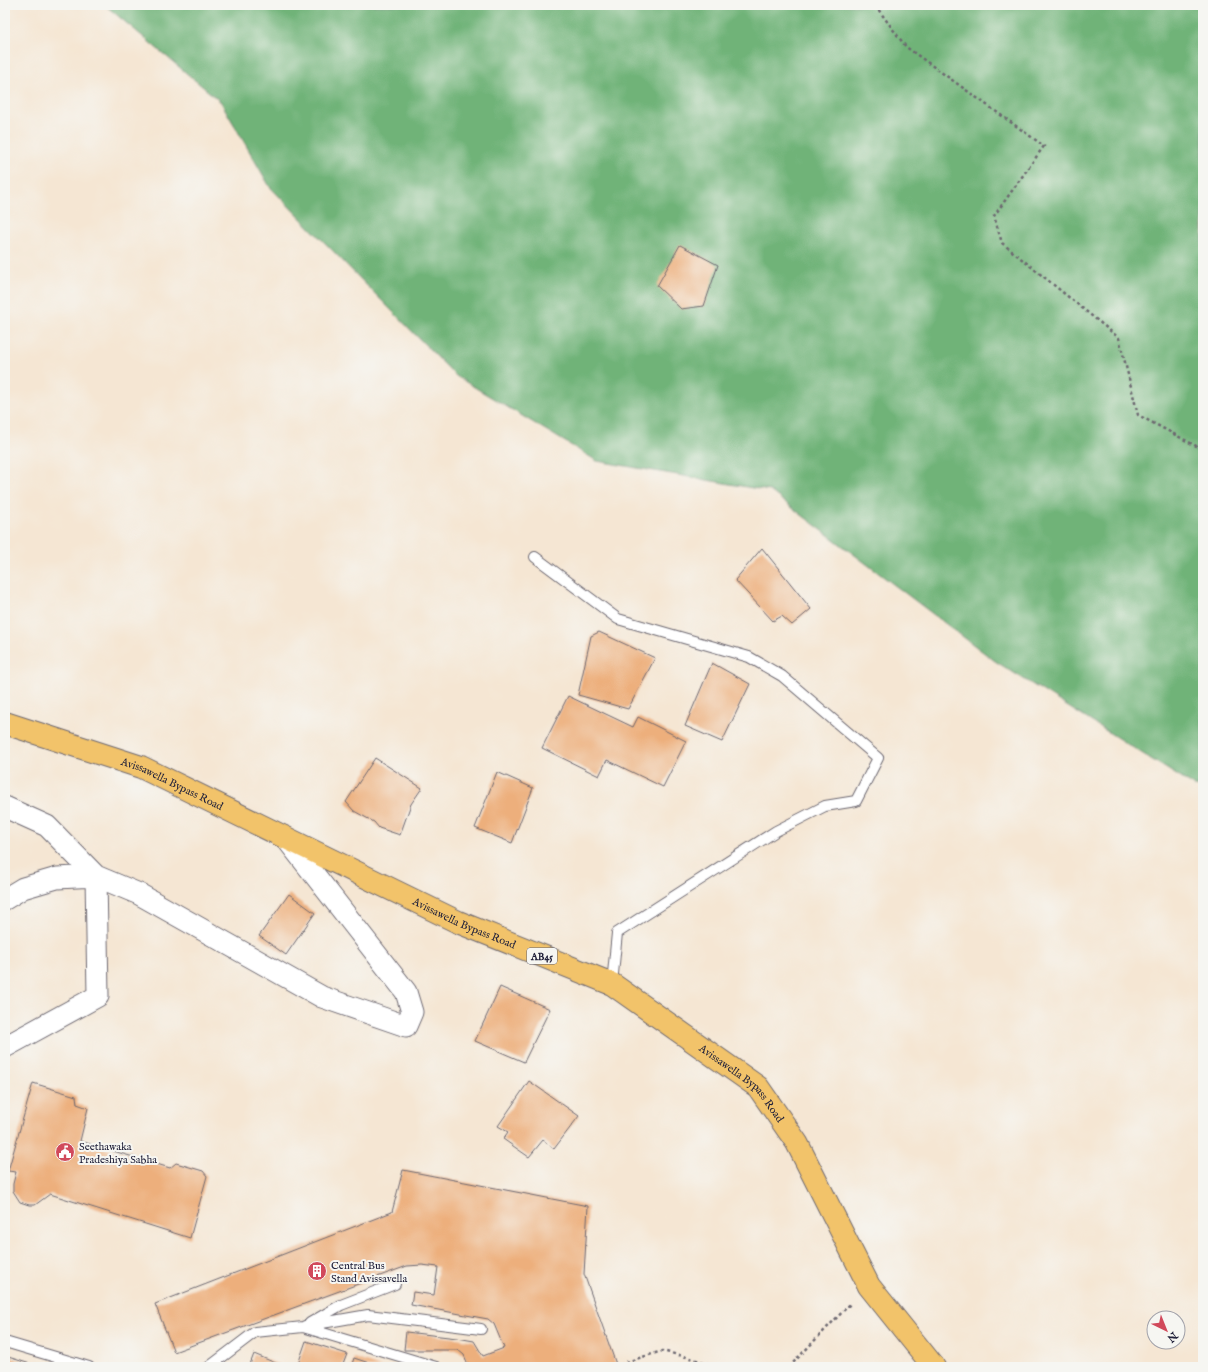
<svg xmlns="http://www.w3.org/2000/svg" width="1208" height="1372" font-family="'IM FELL English',serif">
  <style>
    .forest { fill: #6fb378; stroke: #486a5a }
    .building { fill: #edaf7c }
    .lines { fill: none; stroke-linecap: round; stroke-linejoin: round }
    .service-casing { stroke: #6c6770; stroke-width: 12 }
    .minor-casing { stroke: #6c6770; stroke-width: 23 }
    .primary-casing { stroke: #6c6770; stroke-width: 24 }
    .path { stroke: #6c6770; stroke-width: 2.5; stroke-dasharray: 3 3; stroke-linecap: butt }
    .service { stroke: #fff; stroke-width: 10 }
    .minor { stroke: #fff; stroke-width: 21 }
    .primary { stroke: #f2c36a; stroke-width: 22 }
    .labels { text-anchor: middle; stroke-width: 4; stroke-linejoin: round; paint-order: stroke }
    .shield { fill: #f6f6f2; stroke: #626272; stroke-width: 1 }
    .shield-label { font-size: 10px; font-weight: bold; fill: #22223b }
    .street-label { font-size: 11px; fill: #22223b; stroke: #f6f6f2 }
    .poi-label { font-size: 11px; fill: #22223b; stroke: #f6f6f2; text-anchor: start }
  </style>
  <rect width="100%" height="100%" fill="#f6f6f2"/>
  <filter id="ink" filterUnits="userSpaceOnUse"><feTurbulence type="fractalNoise" baseFrequency=".025" numOctaves="2"/><feDisplacementMap in="SourceGraphic" scale="8" xChannelSelector="R" yChannelSelector="G"/><feConvolveMatrix kernelMatrix="1 2 1 2 8 2 1 2 1" color-interpolation-filters="sRGB"/></filter>
  <filter id="wash" filterUnits="userSpaceOnUse"><feTurbulence type="fractalNoise" baseFrequency=".012" numOctaves="4" result="noise"/><feDisplacementMap in="SourceGraphic" scale="16" xChannelSelector="R" yChannelSelector="G"/><feGaussianBlur stdDeviation="0.9" result="paint"/><feColorMatrix in="noise" values="0 0 0 0 0 0 0 0 0 0 0 0 0 0 0 0 0 1.4 0 .05"/><feComposite in="paint" operator="in"/></filter>
  <g filter="url(#wash)">
    <rect width="100%" height="100%" fill="#f5e6d3"/>
    <path class="forest" d="M105 5H1203V787L1194 786 995 661 770 491 597 461 456 376 270 187 221 102Z"/>
    <g id="blocks">
      <path class="building" d="M680 245 718 265 704 306 681 309 657 286Z
        M762 548 811 609 792 625 782 616 773 621 735 580Z
        M599 632 655 658 628 709 578 695 591 636Z
        M712 663 750 684 722 742 685 726Z
        M568 696 633 727 638 717 686 741 663 787 607 760 599 776 542 748Z
        M375 758 422 788 411 804 400 835 379 828 374 822 354 811 346 802Z
        M497 772 533 788 512 843 475 828Z
        M289 894 315 913 286 955 259 936Z
        M500 987 550 1009 524 1062 475 1041Z
        M529 1081 579 1116 554 1149 543 1140 529 1157 503 1139 508 1132 498 1126Z
        M33 1083 76 1096 77 1104 88 1108 80 1141 170 1168 176 1163 203 1171 207 1176 190 1238 50 1194 35 1205H29L20 1202 13 1191V1184L16 1172 8 1171Z
        M403 1170 588 1206 584 1274 617 1367H469L464 1355 458 1350H404L406 1332 457 1338 474 1341 483 1356 504 1348 494 1324 488 1319 411 1305 413 1292 434 1295 438 1267 422 1265 407 1266 174 1352 155 1304 392 1212Z
        M306 1341 347 1354 342 1367H297Z
        M254 1354 285 1367H249Z
        M5 1356 40 1367H5Z
        M354 1358 381 1367H351Z"/>
    </g>
  </g>
  <g filter="url(#ink)">
    <use href="#blocks" fill-opacity="0" stroke="#6c6770" stroke-width="1"/>
    <g class="lines">
      <g class="service-casing">
        <path id="service" d="M535 557 618 619 749 657 782 676 878 758 856 801 825 806 776 831 617 933 612 984
          M310 1323 341 1305 395 1284
          M305 1326 368 1315 481 1329
          M5 1342 89 1367
          M209 1367 255 1332 303 1327 436 1367"/>
      </g>
      <g class="minor-casing">
        <path id="minor" d="M5 807 47 826 96 876 139 894 322 997 406 1026 412 1012 406 992 285 837
          M5 899 23 888 57 878 96 876
          M5 1047 98 996 96 876"/>
      </g>
      <g class="primary-casing">
        <g id="primary">
          <path id="s1" d="M5 723 141 767 458 922 612 984 758 1087 797 1143 869 1286 934 1367"/>
        </g>
      </g>
      <path class="path" d="M875 5 906 47 1044 146 994 216 1002 243 1119 338 1138 415 1200 448H1203
        M626 1362 662 1351 683 1356 720 1367
        M789 1367 851 1303"/>
      <use href="#service" class="service"/>
      <use href="#minor" class="minor"/>
      <use href="#primary" class="primary"/>
    </g>
  </g>
  <defs>
    <g id="civic-disc" transform="scale(1)"><circle r="9.5" fill="#d1495b" stroke="#f6f6f2"/><path d="M-.6-6.5H3V-4.5H.6V-3L4-1V1h2V6H-6V1h2V-1L-.6-3ZM-1.2 2.5V6h2.4V2.5Z" fill="#fff"/></g>
    <g id="building-disc" transform="scale(1)"><circle r="9.5" fill="#d1495b" stroke="#f6f6f2"/><path d="M-4-6H4V6H1V3H-1V6H-4ZM-2.5-4.3h1.7v1.8h-1.7ZM.8-4.3h1.7v1.8H.8ZM-2.5-1h1.7V.8h-1.7ZM.8-1h1.7V.8H.8Z" fill="#fff"/></g>
  </defs>
  <g fill-rule="evenodd">
    <use href="#civic-disc" x="65" y="1152"/>
    <use href="#building-disc" x="317" y="1271"/>
  </g>
  <g class="labels">
    <rect class="shield" x="527" y="948" width="30" height="16" rx="3"/>
    <g class="shield-label">
      <text x="542" y="960">AB45</text>
    </g>
    <g class="street-label">
      <text dy="4" stroke="none"><textPath href="#s1" startOffset="178">Avissawella Bypass Road</textPath></text>
      <text dy="4" stroke="none"><textPath href="#s1" startOffset="502">Avissawella Bypass Road</textPath></text>
      <text dy="4" stroke="none"><textPath href="#s1" startOffset="826">Avissawella Bypass Road</textPath></text>
    </g>
    <g class="poi-label">
      <text x="79" y="1150">Seethawaka<tspan x="79" dy="13">Pradeshiya Sabha</tspan></text>
      <text x="331" y="1269">Central Bus<tspan x="331" dy="13">Stand Avissavella</tspan></text>
    </g>
  </g>
  <rect width="1208" height="1372" fill="none" stroke="#f6f6f2" stroke-width="20"/>
  <g transform="translate(1166 1330) rotate(137)"><circle r="19" fill="#f6f6f2" stroke="#a1a1a9"/>
  <path d="M0-3L7 15L0 10L-7 15Z" fill="#d1495b"/>
  <text y="-6" font-size="11" font-weight="bold" text-anchor="middle" fill="#22223b">N</text>
  </g>
</svg>
